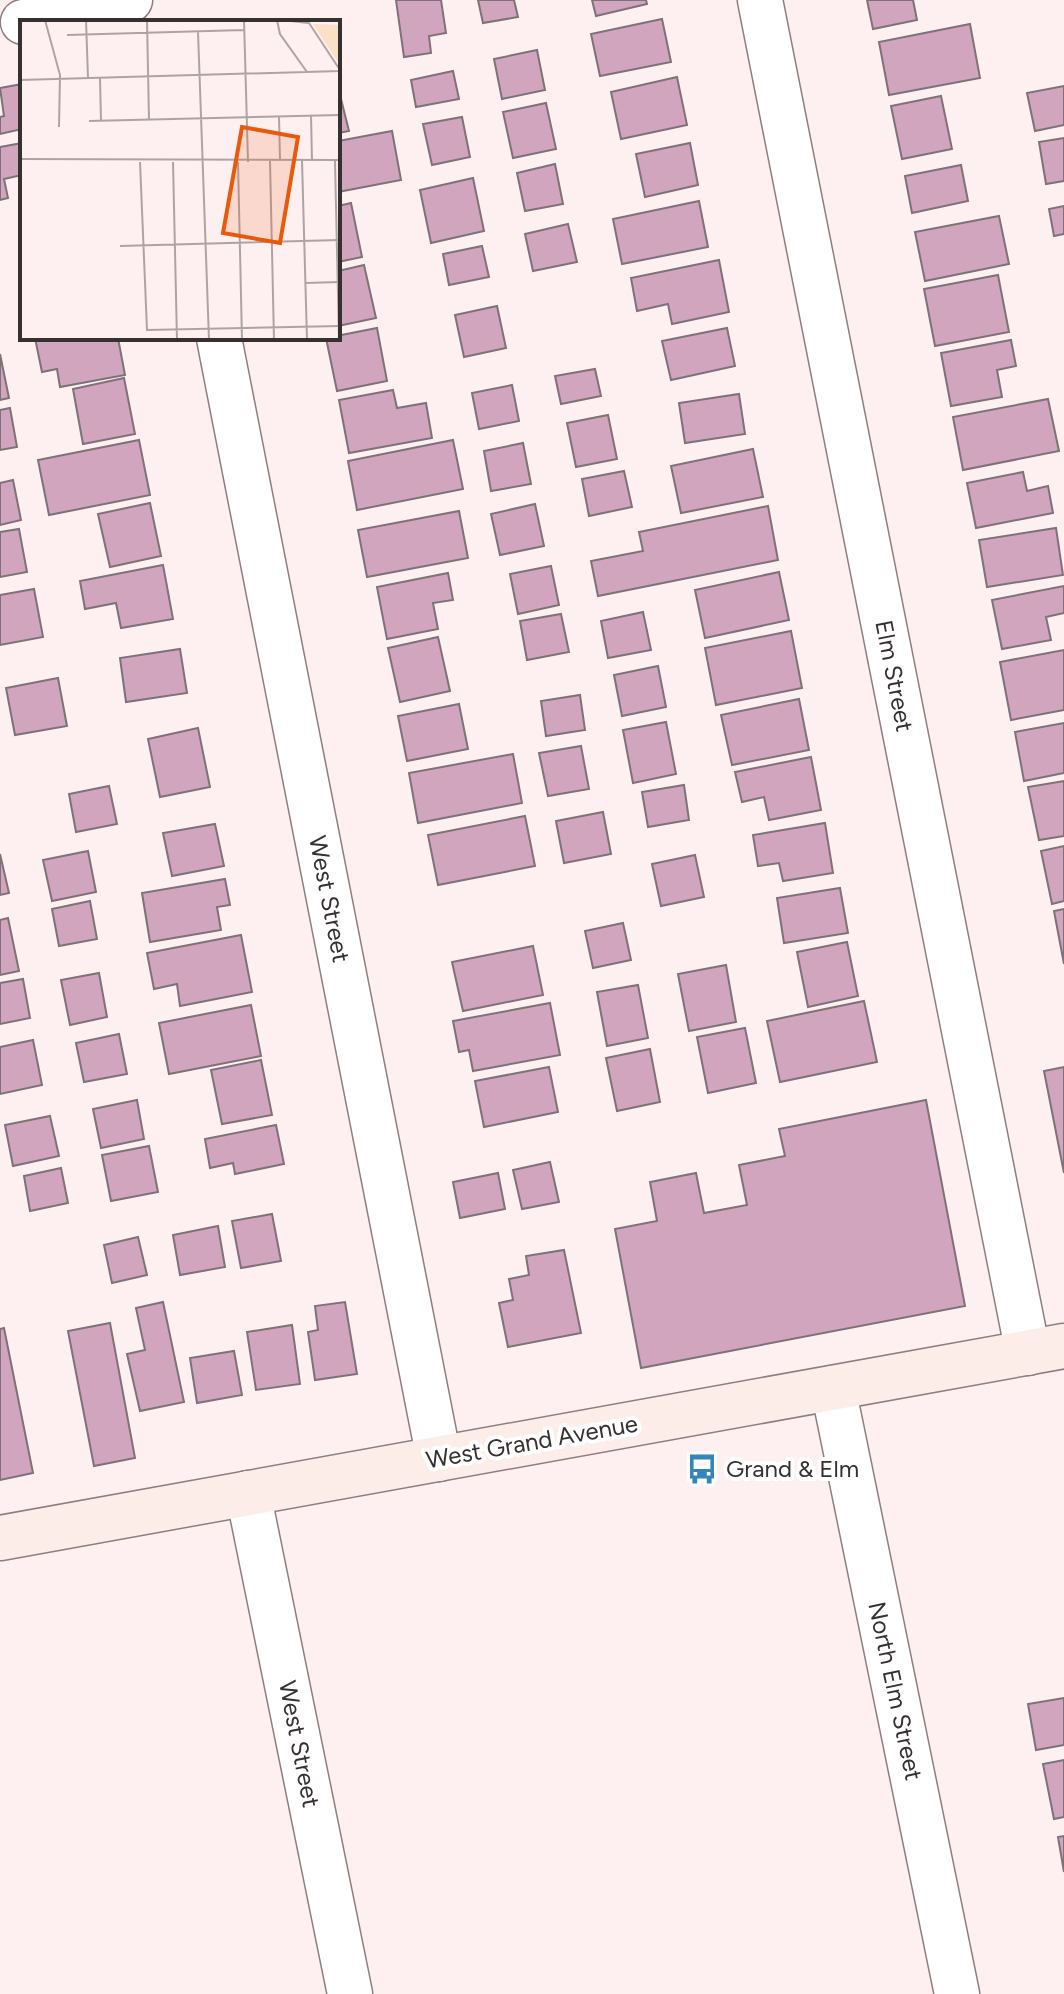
<svg xmlns="http://www.w3.org/2000/svg" width="1064" height="1994" font-family="Figtree,sans-serif">
  <style>
    .building { fill: #d1a5bd; stroke: #7f7178; stroke-width: 2 }
    .lines { fill: none; stroke-linecap: round; stroke-linejoin: round }
    .street-casing { stroke: #8e7e7f; stroke-width: 47 }
    .secondary-casing { stroke: #8e7e7f; stroke-width: 47 }
    .street { stroke: #fff; stroke-width: 44 }
    .secondary { stroke: #fdede8; stroke-width: 44 }
    .labels { text-anchor: middle; stroke-width: 8; stroke-linejoin: round; paint-order: stroke }
    .street-label { font-size: 24px; fill: #373030; stroke: #fff }
    .poi-label { font-size: 24px; fill: #373030; stroke: #fff; text-anchor: start }
    .inset-road { fill: none; stroke: #aea3a3; stroke-width: 2 }
    .view { fill: #e8590c; fill-opacity: 0.15; stroke: #e8590c; stroke-width: 4 }
    .inset-edge { fill: none; stroke: #373030; stroke-width: 4 }
  </style>
  <rect width="100%" height="100%" fill="#feeff0"/>
  <path class="building" d="M396 0H441L446 33 429 36 431 53 404 57Z
    M478 0H514L518 17 483 23Z
    M592 0H646L647 4 596 16Z
    M867 0H913L917 20 873 29Z
    M662 19 671 62 600 76 591 34Z
    M970 24 980 78 889 95 879 42Z
    M537 50 545 90 502 99 494 59Z
    M453 71 459 99 416 107 411 80Z
    M677 77 687 125 621 139 611 92Z
    M22 84V129L0 134V117L4 116 0 88Z
    M1064 86V125L1035 131 1027 93Z
    M338 87 349 131 338 133Z
    M941 96 952 149 902 159 891 106Z
    M546 103 556 149 513 158 503 112Z
    M462 117 470 157 432 165 423 124Z
    M392 131 401 180 338 192V141Z
    M1064 138V181L1046 184 1039 142Z
    M22 143V175L4 179 8 198 0 200V147Z
    M690 143 698 185 645 197 636 154Z
    M555 164 563 204 525 211 517 173Z
    M961 165 968 201 912 213 905 176Z
    M473 178 484 231 431 243 420 190Z
    M699 201 708 247 622 264 613 219Z
    M351 203 362 257 338 262V206Z
    M1064 206V234L1054 236 1049 209Z
    M999 216 1009 264 925 281 915 232Z
    M568 224 577 262 533 271 525 234Z
    M482 246 489 277 449 285 443 254Z
    M719 260 729 312 672 324 668 304 637 311 631 278Z
    M364 265 376 318 338 326V271Z
    M998 275 1009 332 935 346 924 289Z
    M497 306 506 348 464 357 455 315Z
    M377 328 387 381 337 391 326 338Z
    M727 328 735 366 671 380 662 341Z
    M35 338H118L125 375 60 387 57 369 42 372Z
    M1011 340 1016 366 997 370 1002 397 951 406 941 353Z
    M0 354 9 398 0 400Z
    M595 369 601 396 561 404 555 376Z
    M124 378 135 434 83 444 73 389Z
    M512 385 519 421 479 429 472 393Z
    M393 390 397 408 426 403 432 438 349 453 339 400Z
    M739 394 745 434 685 443 679 403Z
    M1048 399 1059 451 963 470 953 417Z
    M10 408 17 447 0 450V410Z
    M608 415 617 459 576 467 567 423Z
    M139 440 150 495 49 515 38 460Z
    M453 440 463 489 357 510 348 461Z
    M523 443 531 484 491 491 484 451Z
    M753 449 763 497 681 513 671 466Z
    M624 471 632 507 589 516 582 479Z
    M1023 472 1027 491 1048 486 1053 513 976 528 967 483Z
    M13 480 21 520 0 525V483Z
    M150 503 161 556 110 567 98 514Z
    M535 504 544 546 500 555 491 514Z
    M768 506 778 560 598 596 591 561 643 551 639 532Z
    M459 511 468 558 367 577 358 530Z
    M1056 528 1063 575 987 587 979 540Z
    M19 529 27 572 0 577V532Z
    M163 565 173 619 121 628 116 603 85 609 80 581Z
    M551 566 559 605 518 614 510 574Z
    M779 572 789 620 705 638 695 590Z
    M448 573 453 600 433 603 438 629 387 639 377 587Z
    M1064 586V613L1046 617 1051 640 1002 649 992 600Z
    M34 589 43 637 0 645V595Z
    M643 612 651 650 608 658 601 621Z
    M561 614 569 652 527 660 520 621Z
    M791 631 802 688 716 705 705 648Z
    M438 637 450 691 400 702 388 648Z
    M180 649 187 693 126 702 120 658Z
    M1064 650V710L1011 720 1000 662Z
    M658 666 666 707 622 716 614 675Z
    M58 678 67 726 15 735 6 688Z
    M580 695 585 730 546 736 541 701Z
    M799 699 809 750 732 765 721 715Z
    M459 704 468 749 407 761 398 716Z
    M666 722 676 774 633 783 623 730Z
    M1064 723V773L1024 781 1015 732Z
    M198 728 210 787 160 797 148 739Z
    M581 746 589 789 548 796 539 753Z
    M513 754 522 803 418 823 409 773Z
    M811 757 821 810 769 820 764 797 742 802 735 772Z
    M1064 781V836L1039 840 1028 787Z
    M684 785 689 820 648 827 642 792Z
    M109 786 117 824 76 832 69 794Z
    M603 812 611 854 564 863 556 821Z
    M525 816 535 866 438 885 428 835Z
    M825 823 833 873 783 881 779 863 758 866 753 835Z
    M215 824 224 866 172 876 163 833Z
    M1064 846V901L1052 904 1041 851Z
    M88 851 96 892 52 901 43 860Z
    M0 854 9 893 0 895Z
    M695 855 704 897 661 906 652 864Z
    M225 879 230 905 217 907 221 930 150 942 142 893Z
    M840 888 848 933 784 943 777 898Z
    M90 901 97 939 59 946 52 909Z
    M1064 909V964L1054 911Z
    M8 918 19 971 0 975V920Z
    M623 923 631 960 593 968 585 931Z
    M241 935 252 992 180 1006 177 984 154 989 147 953Z
    M847 942 858 996 808 1007 797 952Z
    M533 946 543 995 463 1011 452 962Z
    M726 965 736 1022 689 1031 678 974Z
    M99 973 107 1017 70 1025 61 980Z
    M23 979 30 1018 0 1024V983Z
    M638 985 648 1038 607 1046 597 992Z
    M864 1001 877 1062 780 1082 767 1021Z
    M550 1003 560 1055 473 1071 469 1050 459 1052 453 1021Z
    M251 1005 261 1056 169 1074 159 1023Z
    M745 1028 756 1083 708 1093 697 1037Z
    M119 1034 127 1074 84 1082 76 1043Z
    M33 1040 42 1085 0 1094V1047Z
    M650 1049 660 1102 617 1111 606 1058Z
    M261 1060 272 1115 222 1124 211 1070Z
    M549 1067 558 1112 484 1127 475 1081Z
    M1064 1067V1173L1044 1071Z
    M137 1100 144 1139 101 1148 93 1109Z
    M926 1100 965 1306 641 1368 615 1229 657 1221 650 1182 696 1173 704 1213 747 1205 739 1165 785 1156 779 1129Z
    M50 1116 59 1156 13 1166 5 1125Z
    M276 1125 284 1164 235 1174 233 1163 210 1168 205 1139Z
    M149 1146 158 1192 111 1201 102 1155Z
    M550 1162 559 1202 522 1209 513 1170Z
    M61 1168 68 1203 30 1211 24 1176Z
    M498 1173 505 1209 460 1218 453 1182Z
    M272 1214 281 1261 241 1268 232 1221Z
    M218 1226 225 1267 180 1275 173 1235Z
    M138 1237 147 1275 112 1283 104 1245Z
    M564 1250 581 1333 508 1347 499 1303 513 1300 509 1279 529 1275 526 1256Z
    M163 1302 184 1402 140 1411 127 1354 145 1350 136 1308Z
    M345 1302 357 1374 315 1380 308 1332 318 1330 315 1306Z
    M110 1323 135 1458 94 1466 68 1331Z
    M292 1325 300 1384 256 1390 247 1332Z
    M4 1328 33 1473 0 1480V1329Z
    M234 1351 242 1395 197 1403 190 1358Z
    M1064 1698V1745L1036 1750 1028 1704Z
    M1064 1760V1817L1054 1819 1043 1764Z
    M1064 1836V1872L1058 1837Z"/>
  <g class="lines">
    <g class="street-casing">
      <path id="street" d="M760 0 1028 1353
        M23 22 130 0
        M219 338 439 1459
        M833 1388 957 1994
        M248 1493 350 1994"/>
    </g>
    <g class="secondary-casing">
      <path id="secondary" d="M0 1538 1064 1346"/>
    </g>
    <use href="#street" class="street"/>
    <use href="#secondary" class="secondary"/>
  </g>
  <defs>
    <g id="bus-bare" transform="scale(2.4)"><path d="M-5-6H5V4H4V6H2V4H-2V6H-4V4H-5ZM-3.5-4V0h7V-4ZM-3.5 1.2v1.5H-2V1.2ZM2 1.2v1.5H3.5V1.2Z" fill="#3486b7" stroke="#fff" stroke-width="2.5" paint-order="stroke"/></g>
  </defs>
  <g fill-rule="evenodd">
    <use href="#bus-bare" x="702" y="1469"/>
  </g>
  <g class="labels">
    <g class="street-label">
      <text transform="translate(894 676) rotate(79)" y="8">Elm Street</text>
      <text transform="translate(329 899) rotate(79)" y="8">West Street</text>
      <text transform="translate(532 1442) rotate(-10)" y="8">West Grand Avenue</text>
      <text transform="translate(895 1691) rotate(78)" y="8">North Elm Street</text>
      <text transform="translate(299 1744) rotate(79)" y="8">West Street</text>
    </g>
    <g class="poi-label">
      <text x="726" y="1477">Grand &amp; Elm</text>
    </g>
  </g>
  <g transform="translate(20 20)">
    <rect width="320" height="320" fill="#feeff0"/>
    <path d="M293 4 320 5V45Z" fill="#fae0c7"/>
    <path class="inset-road" d="M25 0 40 55 39 107M66 0 68 58M127 0 129 100M224 0 228 142M257 0 260 14 287 52M262 0 288 3M287 0 320 50M178 12 189 320M47 15 224 10M80 58 81 101M0 60 320 51M291 95 292 141M259 96 260 140M69 101 320 95M0 139 320 140M250 141 254 320M282 141 287 320M315 141 319 320M120 142 127 310 320 306M153 142 157 320M218 142 222 320M100 226 320 220M285 263 320 262"/>
    <path class="view" d="M222 107 278 117 260 223 203 213Z"/>
    <rect width="320" height="320" class="inset-edge"/>
  </g>
</svg>
